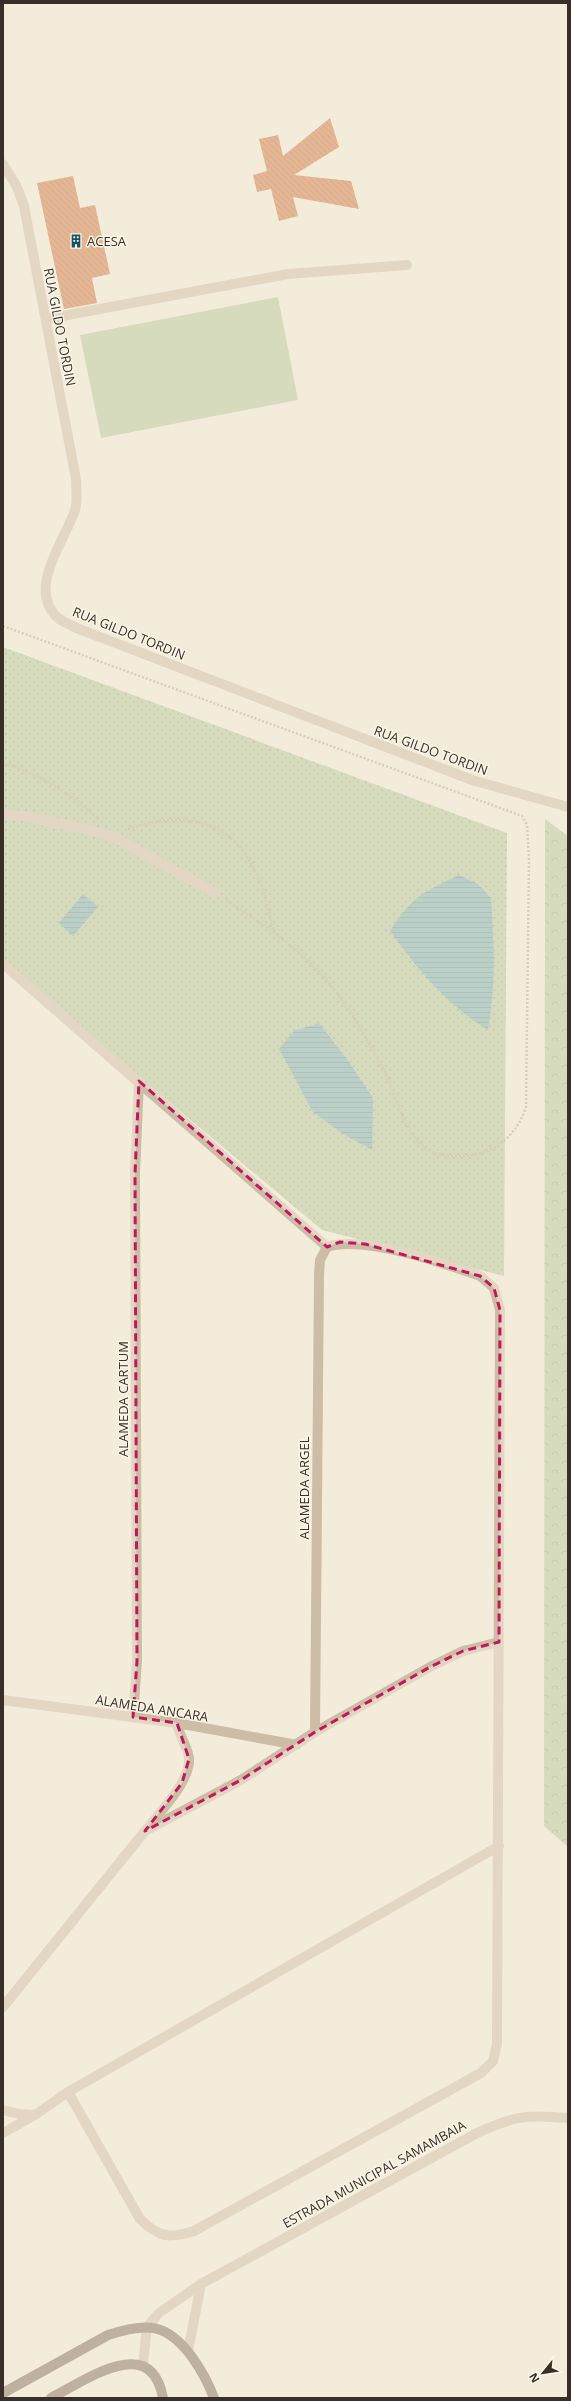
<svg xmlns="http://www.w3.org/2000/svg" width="571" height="2401" font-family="'Open Sans',sans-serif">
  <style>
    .grass { fill: #b1c599 }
    .forest { fill: url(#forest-crowns) }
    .park { fill: url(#park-dots) }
    .water { fill: url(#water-rules) }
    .building { fill: url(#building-back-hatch) }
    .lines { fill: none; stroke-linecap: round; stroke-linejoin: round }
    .path { stroke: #baa790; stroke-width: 2.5; stroke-dasharray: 2 2; stroke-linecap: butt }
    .minor { stroke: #cebda6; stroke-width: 10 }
    .major { stroke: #7c6857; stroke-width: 10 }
    .marked { fill: none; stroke: #c2185b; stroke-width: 3; stroke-dasharray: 8 5; stroke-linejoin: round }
    .labels { text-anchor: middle; stroke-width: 3; stroke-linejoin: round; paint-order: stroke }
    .poi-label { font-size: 13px; fill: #392f27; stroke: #fbf5e8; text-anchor: start }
    .street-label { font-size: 13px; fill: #392f27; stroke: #fbf5e8 }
  </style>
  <defs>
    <pattern id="forest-crowns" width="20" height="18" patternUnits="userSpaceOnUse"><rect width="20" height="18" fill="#b1c599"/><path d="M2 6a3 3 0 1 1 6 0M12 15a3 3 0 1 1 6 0" fill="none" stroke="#91a07d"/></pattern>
    <pattern id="park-dots" width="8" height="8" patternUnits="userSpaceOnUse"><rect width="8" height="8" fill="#b1c599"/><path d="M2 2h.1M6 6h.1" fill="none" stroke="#91a07d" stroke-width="1.8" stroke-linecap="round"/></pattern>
    <pattern id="water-rules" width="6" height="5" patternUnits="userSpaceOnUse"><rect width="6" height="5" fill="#77aab4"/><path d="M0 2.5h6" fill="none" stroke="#638b92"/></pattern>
    <pattern id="building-back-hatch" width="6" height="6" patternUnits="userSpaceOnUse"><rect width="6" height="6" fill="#d1743c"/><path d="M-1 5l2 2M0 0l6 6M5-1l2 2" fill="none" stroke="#ab6032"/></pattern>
  </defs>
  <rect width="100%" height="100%" fill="#f4ecdb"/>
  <path class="grass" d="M278 297 298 400 101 438 80 335Z"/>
  <path class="forest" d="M545 819 568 836V1847L544 1826Z"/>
  <path class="park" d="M3 647 507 833 504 1276 322 1230 3 963Z"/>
  <path class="water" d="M459 875 478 884 491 898C494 944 496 984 488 1030 447 1005 418 970 390 931 412 896 424 892 459 875Z
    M83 894 98 907 73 936 59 923Z
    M319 1023 347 1059 373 1098 372 1150 343 1134 313 1112 279 1049 294 1031Z"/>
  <path class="building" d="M330 118 339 147 294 175 351 181 359 209 293 197 298 216 279 221 271 189 257 192 253 175 267 171 259 139 278 135 283 156Z
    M73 176 80 208 95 205 110 274 92 278 97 303 64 309 37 183Z"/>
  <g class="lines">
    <path class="path" d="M3 626 522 816 527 825 529 859 526 1107C515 1141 487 1158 452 1156 441 1155 432 1154 424 1147 399 1126 397 1092 381 1065 368 1041 354 1016 338 995 310 955 266 926 226 900
      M3 763C40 775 70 792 98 819
      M128 829C179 811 233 818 256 873 265 892 269 914 275 934"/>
    <path class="minor" d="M3 164 17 187 24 206 76 479C76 489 78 502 75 510 65 541 25 590 59 619 65 623 73 626 79 629L472 780 568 807
      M46 319 288 274 407 265
      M3 814 30 817 110 835 215 893
      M3 964 327 1247
      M3 1700 177 1723 297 1745
      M133 1717 137 1661 135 1174 139 1081
      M315 1732 319 1275 320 1260 327 1247
      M145 1831C159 1813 191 1781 189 1758 187 1745 179 1736 177 1723
      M3 2007 145 1831 241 1780 315 1732 430 1667 463 1651 499 1642
      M68 2092 140 2219C158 2237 169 2239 194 2231L481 2073 493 2061 497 2044 500 1310 494 1288 480 1276C443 1263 364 1235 327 1247
      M3 2110 19 2114 34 2115
      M3 2133 35 2115 68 2092 499 1846
      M188 2351 201 2284
      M143 2365 147 2327 159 2313 201 2284 477 2133C514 2116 527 2114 568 2118"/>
    <path class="major" d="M3 2393 108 2335C147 2322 167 2323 192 2357 202 2371 208 2382 214 2398
      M51 2398C86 2380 151 2332 163 2398"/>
  </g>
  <path d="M0 0H571V2401H0ZM139 1081 327 1247 340 1242 365 1244 480 1276 494 1288 500 1310 499 1642 463 1651 430 1667 315 1732 241 1780 145 1831 182 1783 189 1759 177 1723 133 1717 137 1661 135 1174Z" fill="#f4ecdb" fill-opacity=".55" fill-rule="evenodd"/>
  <path class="marked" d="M139 1081 327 1247 340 1242 365 1244 480 1276 494 1288 500 1310 499 1642 463 1651 430 1667 315 1732 241 1780 145 1831 182 1783 189 1759 177 1723 133 1717 137 1661 135 1174Z"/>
  <defs>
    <g id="building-bare" transform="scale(1.08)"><path d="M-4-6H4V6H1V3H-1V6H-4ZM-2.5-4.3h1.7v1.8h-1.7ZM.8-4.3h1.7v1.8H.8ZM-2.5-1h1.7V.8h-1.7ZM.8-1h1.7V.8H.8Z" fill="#19515f" stroke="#fbf5e8" stroke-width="2.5" paint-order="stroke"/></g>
  </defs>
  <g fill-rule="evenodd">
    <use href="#building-bare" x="76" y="241"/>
  </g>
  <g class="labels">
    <g class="poi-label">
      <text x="87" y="246">ACESA</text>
    </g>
    <g class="street-label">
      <text transform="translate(60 327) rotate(79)" y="5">RUA GILDO TORDIN</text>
      <text transform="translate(129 633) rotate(22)" y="5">RUA GILDO TORDIN</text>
      <text transform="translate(431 750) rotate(20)" y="5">RUA GILDO TORDIN</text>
      <text transform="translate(123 1399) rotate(-90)" y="5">ALAMEDA CARTUM</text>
      <text transform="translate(304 1488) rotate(-90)" y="5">ALAMEDA ARGEL</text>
      <text transform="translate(152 1708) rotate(9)" y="5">ALAMEDA ANCARA</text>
      <text transform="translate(374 2174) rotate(-29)" y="5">ESTRADA MUNICIPAL SAMAMBAIA</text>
    </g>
  </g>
  <rect width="571" height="2401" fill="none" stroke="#392f27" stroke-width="8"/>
  <g transform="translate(543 2373) rotate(240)" stroke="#fbf5e8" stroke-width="3" paint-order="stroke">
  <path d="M0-3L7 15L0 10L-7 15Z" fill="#392f27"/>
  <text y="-6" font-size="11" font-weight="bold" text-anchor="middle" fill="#392f27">N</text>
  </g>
</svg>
